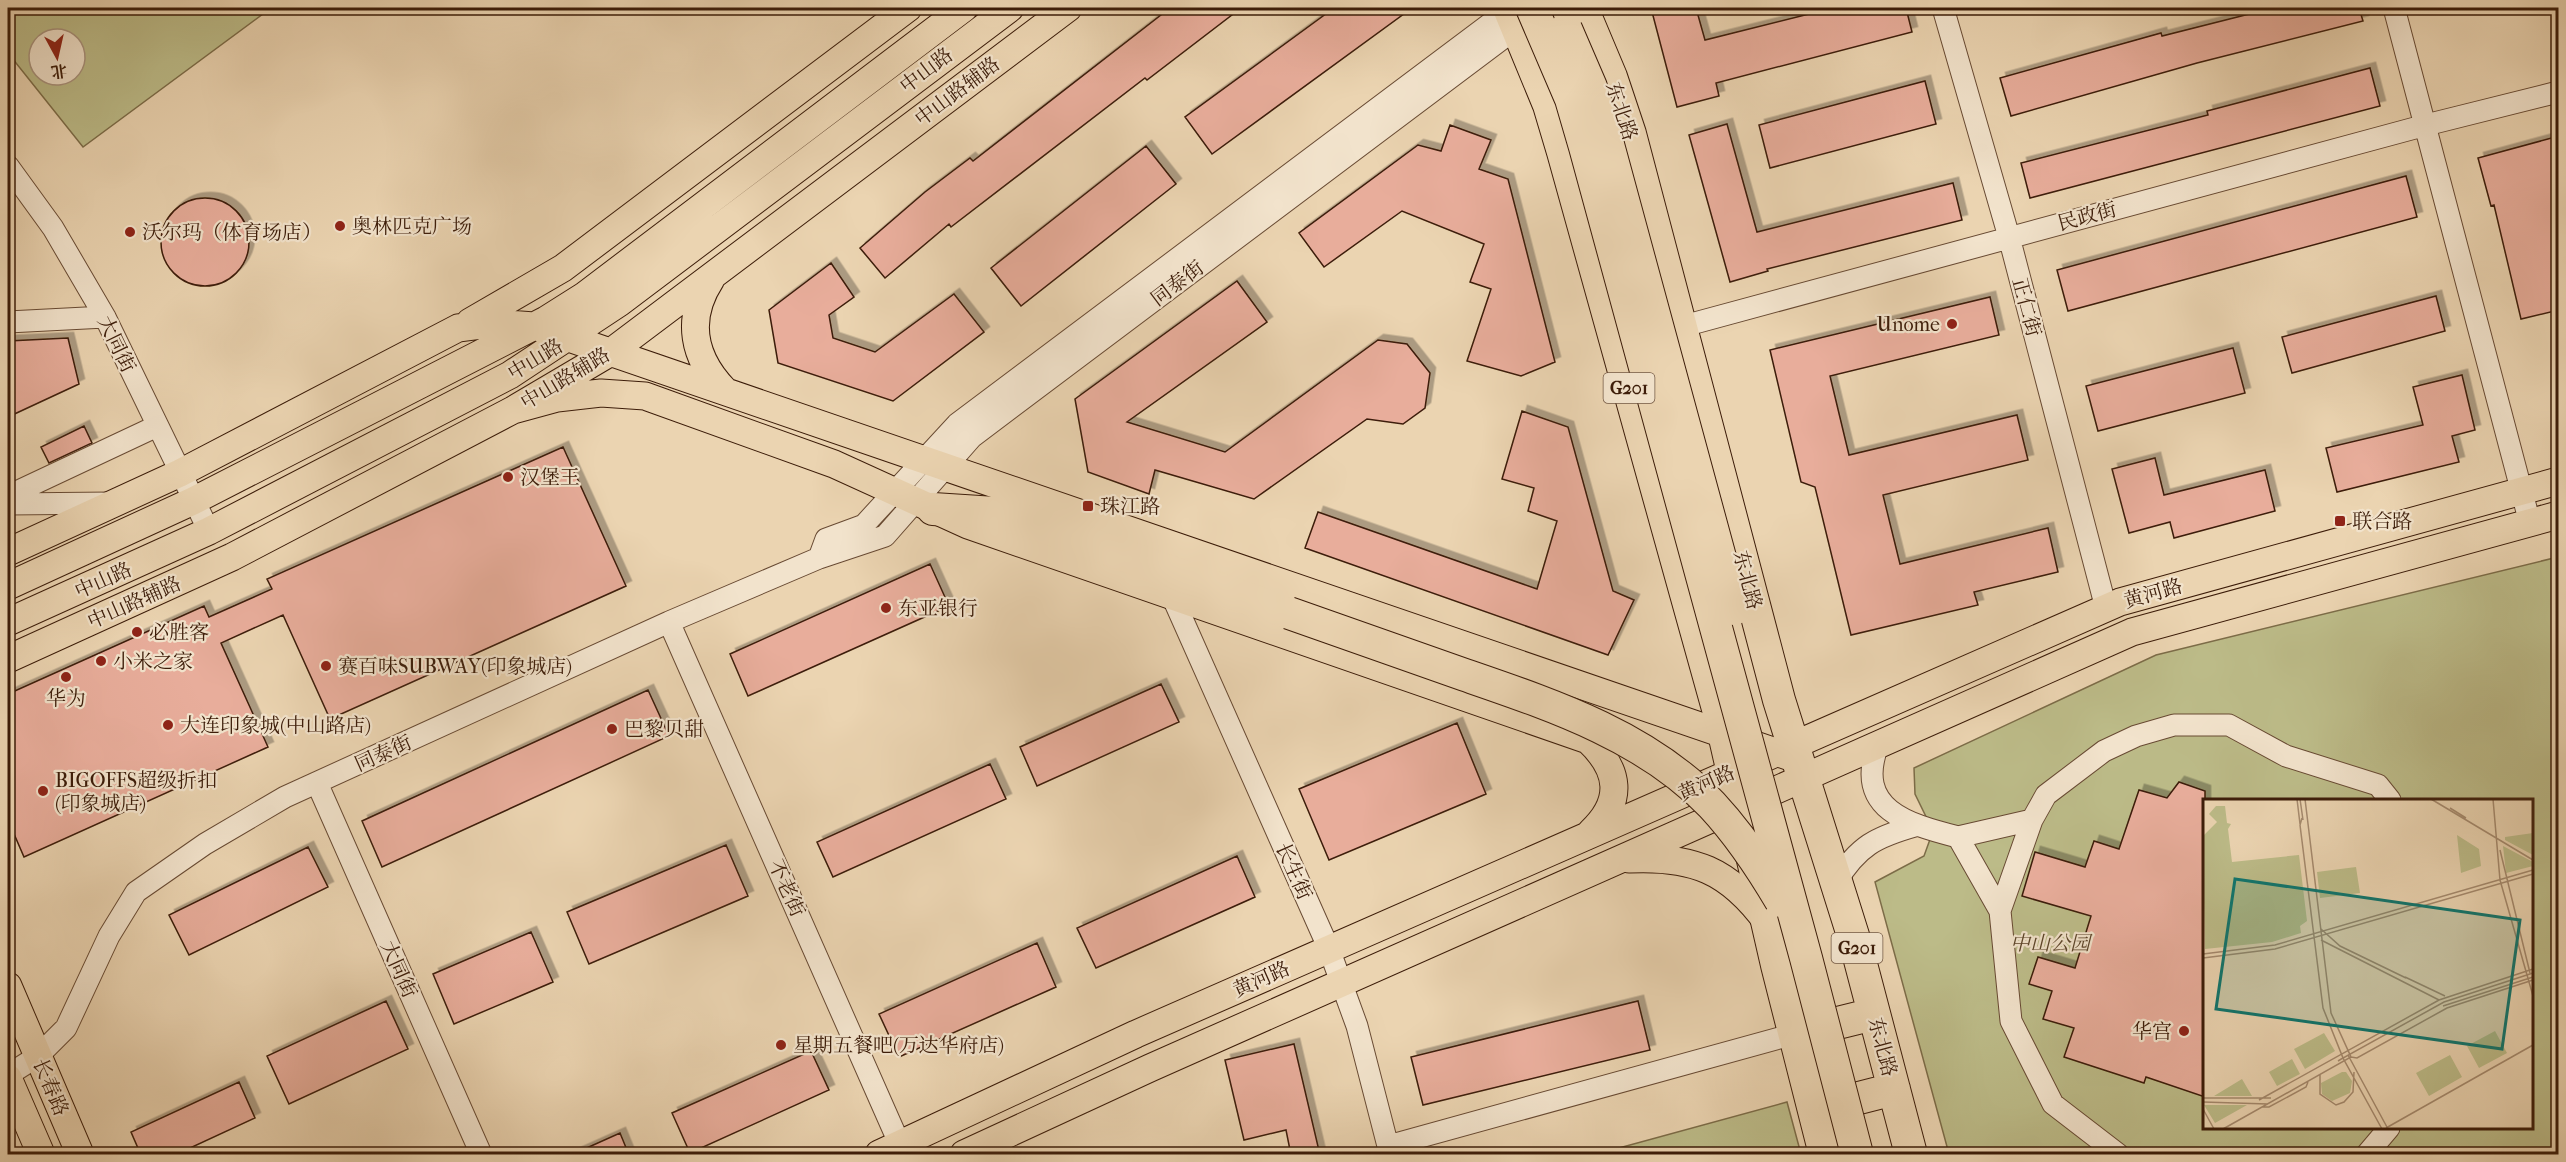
<svg xmlns="http://www.w3.org/2000/svg" width="2566" height="1162" font-family="'IM FELL French Canon','Noto Serif SC',serif">
  <style>
    .green { fill: #bcbb88; stroke: #7c6c48; stroke-width: 1.5; fill-rule: evenodd }
    .building { fill: #e8ad9b; stroke: #3c1c09; stroke-width: 1.5; filter: url(#shadow) }
    .lines { fill: none; stroke-linecap: round; stroke-linejoin: round }
    .minor-casing { stroke: #684a33; stroke-width: 23 }
    .major-casing { stroke: #3c1c09; stroke-width: 29 }
    .highway-casing { stroke: #3c1c09; stroke-width: 34 }
    .minor { stroke: #f2e3cc; stroke-width: 21 }
    .major { stroke: #ebd4b1; stroke-width: 27 }
    .highway { stroke: #ebd4b1; stroke-width: 32 }
    .highway-bridge-casing { stroke: #3c1c09; stroke-width: 34; stroke-linecap: butt }
    .highway-bridge { stroke: #ebd4b1; stroke-width: 32 }
    .poi-dot { fill: #8f2418; stroke: #f2e3cc; stroke-width: 2 }
    .labels { text-anchor: middle; stroke-width: 4.5; stroke-linejoin: round; paint-order: stroke }
    .shield { fill: #f2e3cc; stroke: #735844; stroke-width: 1.5 }
    .shield-label { font-size: 18px; font-weight: bold; fill: #3c1c09 }
    .street-label { font-size: 20px; fill: #3c1c09; stroke: #f2e3cc }
    .poi-label { font-size: 20px; fill: #3c1c09; stroke: #f2e3cc; text-anchor: start }
    .park-label { font-size: 20px; font-style: italic; fill: #5c4429; stroke: #f2e3cc }
    .inset-road { fill: none; stroke: #a58a6e; stroke-width: 1.5 }
    .view { fill: #0f766e; fill-opacity: 0.15; stroke: #0f766e; stroke-width: 3 }
    .inset-edge { fill: none; stroke: #3c1c09; stroke-width: 3 }
  </style>
  <defs>
    <filter id="shadow"><feDropShadow dx="5.5" dy="-5.5" stdDeviation="0" flood-color="#0004"/></filter>
  </defs>
  <rect width="100%" height="100%" fill="#ebd4b1"/>
  <filter id="stains"><feTurbulence type="fractalNoise" baseFrequency=".00333" numOctaves="4"/><feColorMatrix values="0 0 0 0 .2 0 0 0 0 .09 0 0 0 0 .02 0 0 0 .5 -.17"/></filter>
  <radialGradient id="worn" r=".72"><stop offset=".6" stop-color="#630" stop-opacity="0"/><stop offset="1" stop-color="#630" stop-opacity=".3"/></radialGradient>
  <path class="green" d="M8 8H271L83 147 8 53ZM39 39H75V75H39Z
    M2558 557V1154H1949L1875 882 1924 856 1933 831 1915 794 1914 768 2156 655ZM2204 800H2532V1128H2204Z
    M1787 1102 1801 1154H1597Z"/>
  <path class="building" d="M1170 8H1241L1147 80 1145 78 951 227 949 224 885 278 860 248 925 192 970 158 973 161Z
    M1334 8H1412L1212 154 1185 117Z
    M1651 8H1696L1705 40 1833 8H1906L1912 32 1716 83 1719 96 1677 107Z
    M2273 8H2359L2363 21 2197 63 2011 116 2000 78 2161 33 2162 36Z
    M2370 68 2380 106 2030 198 2021 163 2208 115 2207 111Z
    M1925 81 1936 124 1770 168 1759 125Z
    M1727 124 1757 232 1953 183 1962 220 1767 269 1768 271 1730 282 1689 135Z
    M1450 125 1491 140 1479 169 1508 179 1555 362 1521 376 1467 361 1491 289 1470 282 1484 244 1402 211 1324 267 1299 233 1418 145 1441 151Z
    M2559 136V310L2521 319 2494 205 2491 206 2478 158Z
    M1146 146 1176 184 1021 306 991 268Z
    M2406 176 2417 217 2068 311 2057 270Z
    M161 242a44 44 0 1 1 88 0a44 44 0 1 1-88 0Z
    M831 263 854 297 829 315 833 338 875 352 954 294 984 332 893 401 778 363 769 310Z
    M1237 281 1267 322 1127 422 1225 452 1378 340 1407 344 1430 373 1425 408 1403 424 1367 419 1254 499 1155 470 1149 494 1088 472 1075 399Z
    M2436 296 2445 331 2292 373 2282 337Z
    M1990 297 1999 335 1830 376 1849 455 2017 415 2028 460 1883 495 1900 564 2048 528 2058 572 1974 592 1978 605 1851 635 1815 487 1801 482 1770 350Z
    M68 338 79 384 8 417V341Z
    M2233 348 2245 393 2098 431 2086 386Z
    M2462 375 2475 430 2452 436 2459 462 2337 492 2326 448 2423 425 2413 387Z
    M1522 411 1568 427 1613 591 1634 600 1608 655 1305 548 1318 512 1537 589 1557 521 1528 511 1534 488 1502 479Z
    M84 426 92 443 49 463 41 447Z
    M563 447 626 586 330 719 283 615 221 643 268 747 24 857 8 820V694L204 606 209 617 272 589 267 579Z
    M2155 458 2164 495 2265 470 2275 511 2174 538 2170 522 2129 533 2112 469Z
    M930 564 949 606 748 696 730 654Z
    M1161 684 1179 722 1037 786 1020 747Z
    M648 690 669 736 382 867 362 821Z
    M1457 723 1486 794 1329 860 1299 789Z
    M990 764 1006 799 833 877 817 842Z
    M2179 782 2205 791V1097L2146 1077 2144 1083 2064 1057 2074 1028 2043 1019 2052 991 2029 984 2038 957 2075 968 2091 916 2022 896 2035 852 2085 867 2094 841 2119 849 2139 790 2167 798Z
    M726 845 748 896 589 964 567 912Z
    M308 847 328 887 189 955 169 915Z
    M1237 856 1255 897 1096 968 1077 928Z
    M531 932 553 982 454 1024 433 974Z
    M1037 943 1056 987 899 1057 879 1014Z
    M386 1001 408 1049 289 1104 267 1056Z
    M1638 1001 1650 1050 1423 1105 1411 1057Z
    M1294 1044 1320 1155H1291L1286 1130 1244 1140 1225 1060Z
    M811 1051 829 1090 690 1153 672 1113Z
    M239 1082 255 1118 175 1155H141L131 1132Z
    M620 1133 629 1155H571Z"/>
  <g class="lines">
    <g class="minor-casing">
      <path id="minor" d="M1943 8 2009 237 2106 608
        M2394 8 2530 523
        M8 166 53 228 105 317 209 531
        M8 322 105 317
        M1669 330 2426 125 2558 92
        M8 496 157 426
        M8 504 111 503
        M819 558 826 539 864 525 957 424 1511 8
        M1172 596 1329 949 1357 1026 1390 1154
        M669 622 904 1154
        M1878 745C1854 809 1907 824 1958 837L2000 911
        M317 783 481 1154
        M1958 837 2032 820
        M1836 882C1858 846 1876 837 1915 826
        M8 1075 38 1056 66 1028 109 936 136 892 205 844 285 797 669 622 819 558 885 536 972 437 1527 20
        M1388 1146 1794 1034
        M2118 1154 2053 1104 2011 1021 2000 911 2032 820 2046 795 2104 751 2136 736 2174 725H2229L2286 756 2378 785 2390 800
        M2367 1154 2389 1128"/>
    </g>
    <g class="major-casing">
      <path id="major" d="M711 279C685 319 693 358 725 391
        M470 322 563 268 908 8
        M513 410 557 398 601 393 645 396 834 464 968 525 1588 740C1620 770 1624 801 1591 832
        M8 552 180 473 458 328 496 323 534 326 1799 760
        M8 586 193 501 546 320 584 296 964 8
        M8 622 209 531 510 375 619 303 1010 8
        M8 659 232 557 513 410 611 352 1068 8
        M1629 859C1693 856 1729 870 1767 922
        M8 986 80 1154
        M8 1078 41 1154
        M879 1154 1136 1034 2120 602 2558 481
        M964 1154 1150 1068 2132 632 2558 515"/>
    </g>
    <g class="highway-casing">
      <path id="highway" d="M1509 8 1549 105 1563 152 1720 716 1777 965 1825 1154
        M1582 8 1611 77 1630 134 1779 700 1856 945 1911 1154
        M933 509 995 513 1026 521 1289 613
        M1797 1033 1874 1014
        M1816 1109 1894 1089"/>
    </g>
    <use href="#minor" class="minor"/>
    <use href="#major" class="major"/>
    <use href="#highway" class="highway"/>
    <g class="highway-bridge-casing">
      <path id="highway-bridge" d="M1532 8 1571 99 1585 147 1806 958 1857 1154
        M1566 29 1591 87 1607 141 1734 609
        M1289 613C1347 634 1406 654 1465 675 1552 705 1646 736 1712 805 1739 834 1761 867 1781 901"/>
    </g>
    <use href="#highway-bridge" class="highway-bridge"/>
  </g>
  <g class="poi-dot">
    <circle cx="340" cy="226" r="6"/>
    <circle cx="130" cy="232" r="6"/>
    <circle cx="1952" cy="324" r="6"/>
    <circle cx="508" cy="477" r="6"/>
    <rect x="1082" y="500" width="12" height="12" rx="3"/>
    <rect x="2334" y="515" width="12" height="12" rx="3"/>
    <circle cx="886" cy="608" r="6"/>
    <circle cx="137" cy="632" r="6"/>
    <circle cx="101" cy="661" r="6"/>
    <circle cx="326" cy="666" r="6"/>
    <circle cx="66" cy="677" r="6"/>
    <circle cx="168" cy="725" r="6"/>
    <circle cx="612" cy="729" r="6"/>
    <circle cx="43" cy="791" r="6"/>
    <circle cx="2184" cy="1031" r="6"/>
    <circle cx="781" cy="1045" r="6"/>
  </g>
  <g class="labels">
    <g class="shield">
      <rect x="1603.5" y="373" width="51" height="30" rx="4.5"/>
      <rect x="1831.5" y="933" width="51" height="30" rx="4.5"/>
    </g>
    <g class="shield-label">
      <text x="1629" y="394">G201</text>
      <text x="1857" y="954">G201</text>
    </g>
    <g class="street-label">
      <text transform="translate(926 70) rotate(-37)" y="7">中山路</text>
      <text transform="translate(957 91) rotate(-37)" y="7">中山路辅路</text>
      <text transform="translate(1622 111) rotate(72)" y="7">东北路</text>
      <text transform="translate(2087 216) rotate(-15)" y="7">民政街</text>
      <text transform="translate(1177 283) rotate(-37)" y="7">同泰街</text>
      <text transform="translate(2027 307) rotate(75)" y="7">正仁街</text>
      <text transform="translate(117 344) rotate(64)" y="7">大同街</text>
      <text transform="translate(535 359) rotate(-31)" y="7">中山路</text>
      <text transform="translate(565 378) rotate(-31)" y="7">中山路辅路</text>
      <text transform="translate(103 580) rotate(-24)" y="7">中山路</text>
      <text transform="translate(1748 580) rotate(75)" y="7">东北路</text>
      <text transform="translate(2153 593) rotate(-16)" y="7">黄河路</text>
      <text transform="translate(134 602) rotate(-24)" y="7">中山路辅路</text>
      <text transform="translate(383 753) rotate(-24)" y="7">同泰街</text>
      <text transform="translate(1706 783) rotate(-24)" y="7">黄河路</text>
      <text transform="translate(1294 871) rotate(66)" y="7">长生街</text>
      <text transform="translate(787 888) rotate(66)" y="7">不老街</text>
      <text transform="translate(399 969) rotate(66)" y="7">大同街</text>
      <text transform="translate(1261 979) rotate(-24)" y="7">黄河路</text>
      <text transform="translate(1883 1047) rotate(75)" y="7">东北路</text>
      <text transform="translate(51 1087) rotate(67)" y="7">长春路</text>
    </g>
    <g class="poi-label">
      <text x="352" y="233">奥林匹克广场</text>
      <text x="142" y="239">沃尔玛（体育场店）</text>
      <text x="1940" y="331" text-anchor="end">Unome</text>
      <text x="520" y="484">汉堡王</text>
      <text x="1100" y="513">珠江路</text>
      <text x="2352" y="528">联合路</text>
      <text x="898" y="615">东亚银行</text>
      <text x="149" y="639">必胜客</text>
      <text x="113" y="668">小米之家</text>
      <text x="338" y="673">赛百味SUBWAY(印象城店)</text>
      <text x="66" y="705" text-anchor="middle">华为</text>
      <text x="180" y="732">大连印象城(中山路店)</text>
      <text x="624" y="736">巴黎贝甜</text>
      <text x="55" y="787">BIGOFFS超级折扣<tspan x="55" dy="23">(印象城店)</tspan></text>
      <text x="2172" y="1038" text-anchor="end">华宫</text>
      <text x="793" y="1052">星期五餐吧(万达华府店)</text>
    </g>
    <g class="park-label">
      <text x="2050" y="950">中山公园</text>
    </g>
  </g>
  <g transform="translate(2203 799)">
    <rect width="330" height="330" fill="#ebd4b1"/>
    <path d="M13 7H22L24 24 28 25 25 30 29 63 96 56 104 122 97 127 98 134 69 143 2 150 0 50 1 36 14 23 6 15ZM330 34V56L302 41V38ZM254 36 276 50 278 67 258 74ZM300 47 330 63V67L303 74ZM153 68 157 94 117 99 114 73ZM292 232 304 254 276 269 264 247ZM121 234 132 252 102 270 91 250ZM247 256 259 278 226 297 213 274ZM89 260 97 275 74 287 66 273ZM139 273H143L149 282 147 294 129 302 119 295 118 284ZM39 280 49 297H11ZM1 306H44L12 324Z" fill="#bcbb88"/>
    <path class="inset-road" d="M94 0 97 25M97 0 100 21M228 0 330 61M290 0 297 81 330 197M247 9 263 19M99 19 97 26 120 209 140 259 135 262M297 51 327 174M118 130 137 147 203 179M118 141 236 201M0 155 72 146 330 71M0 159 72 150 330 75M202 178 242 197M240 207 330 178M145 256 185 330M148 258 154 259 244 209 330 181M117 276V295L133 306 141 303 150 293 151 273M0 299H68M56 301 236 201 330 170M0 303 65 305M59 308H66L103 288 105 283M0 310 11 330M183 329 330 246M20 330 148 258 128 214 102 0M179 330 140 259 241 203 330 174"/>
    <path class="view" d="M32 80 317 121 299 250 13 210Z"/>
    <rect width="330" height="330" class="inset-edge"/>
  </g>
  <rect width="2566" height="1162" fill="none" stroke="#ebd4b1" stroke-width="30"/>
  <rect x="9" y="9" width="2548" height="1144" fill="none" stroke="#3c1c09" stroke-width="3"/>
  <rect x="15" y="15" width="2536" height="1132" fill="none" stroke="#3c1c09" stroke-width="1.5"/>
  <g transform="translate(57 57) rotate(172)"><circle r="28" fill="#f2e3cc" stroke="#a9937e" stroke-width="1.5"/>
  <path d="M0-4.5L10 22L0 15L-10 22Z" fill="#8f2418"/>
  <text y="-9" font-size="16" font-weight="bold" text-anchor="middle" fill="#3c1c09">北</text>
  </g>
  <rect width="100%" height="100%" filter="url(#stains)"/>
  <rect width="100%" height="100%" fill="url(#worn)"/>
</svg>
